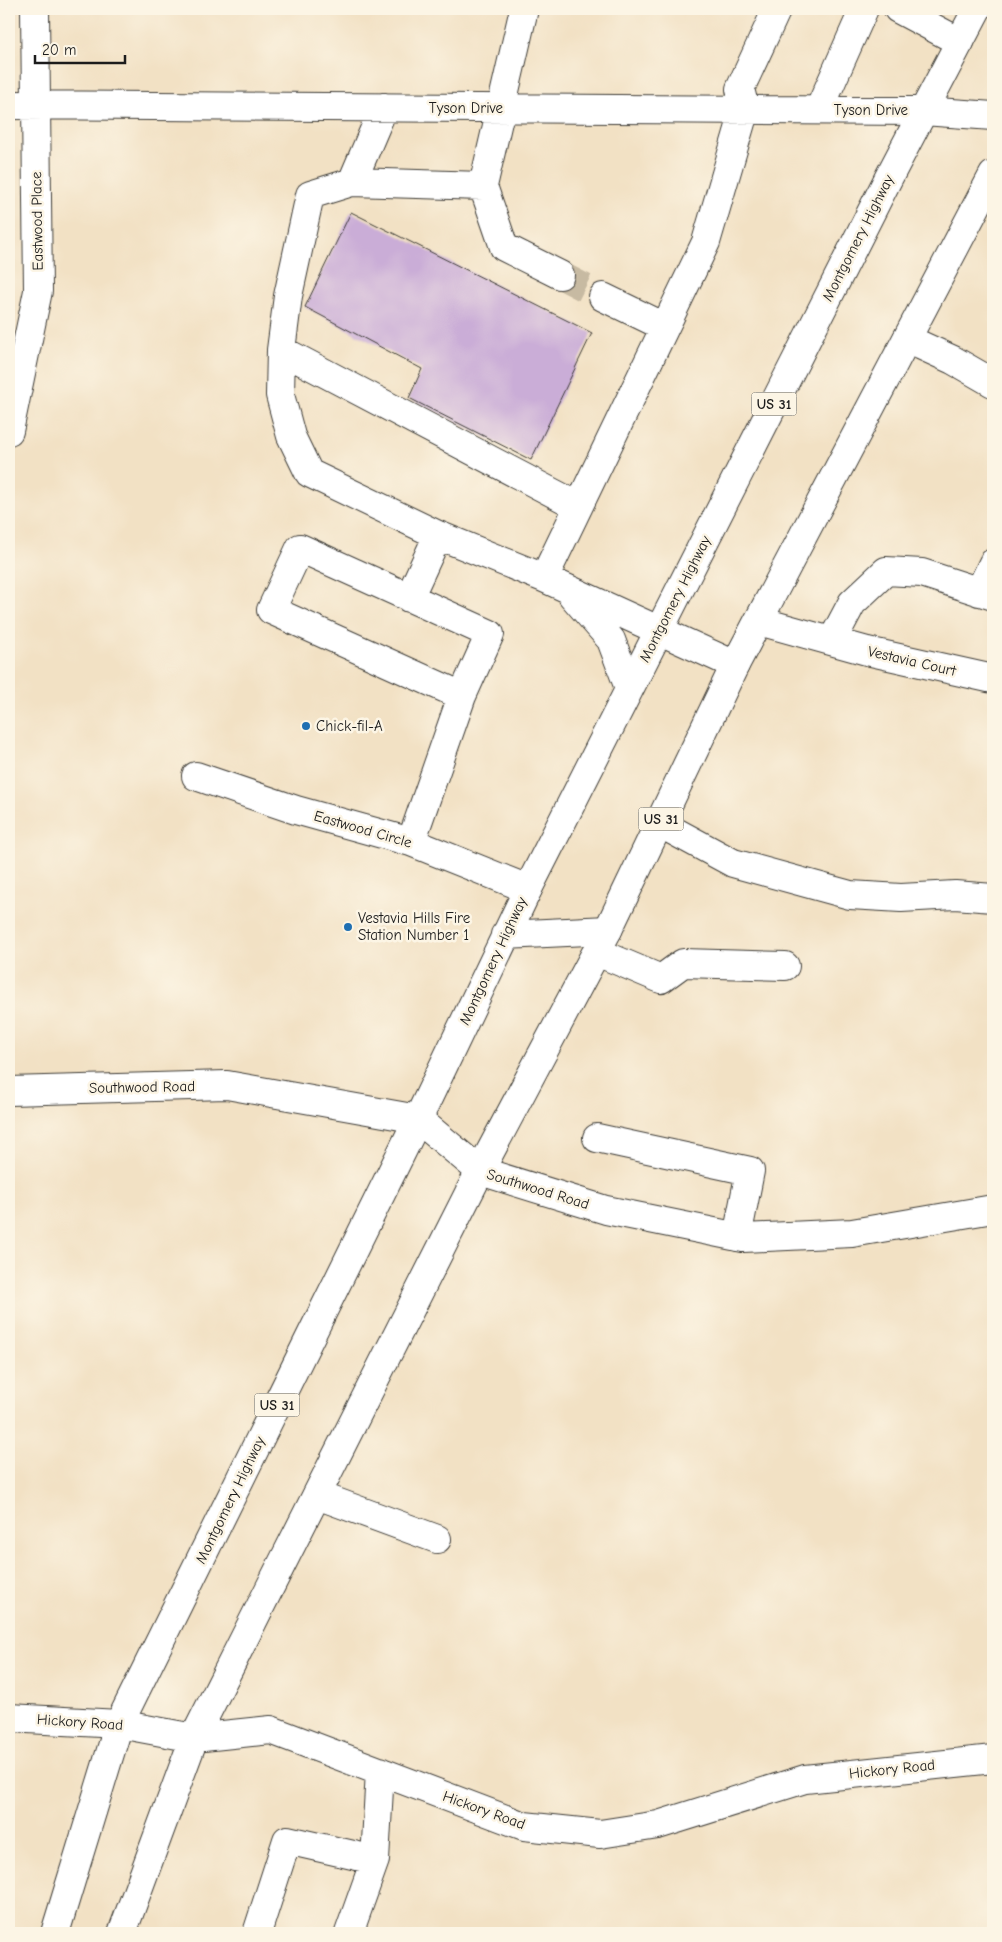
<svg xmlns="http://www.w3.org/2000/svg" width="1002" height="1942" font-family="'Comic Neue',sans-serif">
  <style>
    .building { fill: #caadd7 }
    .lines { fill: none; stroke-linecap: round; stroke-linejoin: round }
    .minor-tunnel { stroke: #c7baa2; stroke-width: 28; stroke-dasharray: 28 14; stroke-linecap: butt }
    .minor-casing { stroke: #3c3a35; stroke-width: 30 }
    .major-casing { stroke: #3c3a35; stroke-width: 30 }
    .minor { stroke: #fff; stroke-width: 28 }
    .major { stroke: #fff; stroke-width: 28 }
    .poi-dot { fill: #1f6fb2; stroke: #fcf5e5; stroke-width: 2 }
    .labels { text-anchor: middle; stroke-width: 5; stroke-linejoin: round; paint-order: stroke }
    .shield { fill: #fcf5e5; stroke: #5f5d58; stroke-width: 1 }
    .shield-label { font-size: 14px; font-weight: bold; fill: #1c1c1c }
    .street-label { font-size: 15px; fill: #1c1c1c; stroke: #fcf5e5 }
    .poi-label { font-size: 15px; fill: #1c1c1c; stroke: #fcf5e5; text-anchor: start }
  </style>
  <rect width="100%" height="100%" fill="#fcf5e5"/>
  <filter id="ink" filterUnits="userSpaceOnUse"><feTurbulence type="fractalNoise" baseFrequency=".02" numOctaves="2"/><feDisplacementMap in="SourceGraphic" scale="10" xChannelSelector="R" yChannelSelector="G"/><feConvolveMatrix kernelMatrix="1 2 1 2 8 2 1 2 1" color-interpolation-filters="sRGB"/></filter>
  <filter id="wash" filterUnits="userSpaceOnUse"><feTurbulence type="fractalNoise" baseFrequency=".0096" numOctaves="4" result="noise"/><feDisplacementMap in="SourceGraphic" scale="20" xChannelSelector="R" yChannelSelector="G"/><feGaussianBlur stdDeviation="1.12" result="paint"/><feColorMatrix in="noise" values="0 0 0 0 0 0 0 0 0 0 0 0 0 0 0 0 0 1.4 0 .05"/><feComposite in="paint" operator="in"/></filter>
  <g filter="url(#wash)">
    <rect width="100%" height="100%" fill="#f2e1c4"/>
    <g id="blocks">
      <path class="building" d="M351 212 592 333 531 460 409 398 422 369 305 307Z"/>
    </g>
  </g>
  <g filter="url(#ink)">
    <use href="#blocks" fill-opacity="0" stroke="#3c3a35" stroke-width="1"/>
    <g class="lines">
      <path class="minor-tunnel" d="M560 275 603 297"/>
      <g class="minor-casing">
        <path id="minor" d="M898 9 960 42
          M9 105 923 111 993 116
          M819 110 864 9
          M352 182 384 107
          M483 186 504 247 560 275
          M603 297 665 327
          M907 339 953 360 993 383
          M281 350 578 506
          M9 431 38 291 35 9
          M438 535 309 473 291 436 280 395 281 350 288 296 310 195 352 182 483 186 524 9
          M544 578 706 242 745 109 740 89 777 9
          M979 592 993 563
          M572 595 611 640 629 688
          M409 598 438 535 544 578 735 665
          M759 621 867 651 993 679
          M832 641 852 603 886 571 922 573 993 596
          M196 776 296 810 411 842 528 889
          M659 823 733 863 850 895 901 898 955 895 993 898
          M411 842 462 696 490 634 300 548 271 610 462 696
          M505 935 608 930
          M597 952 661 979 683 963 785 966
          M9 1091 227 1085 418 1119 480 1171 606 1210 743 1238 852 1233 993 1209
          M597 1138 750 1171 737 1237
          M317 1495 437 1539
          M9 1718 119 1724 194 1738 271 1730 524 1826 600 1834 658 1825 805 1779 993 1759
          M257 1933 287 1840 375 1860 380 1771
          M349 1933 375 1860"/>
      </g>
      <g class="major-casing">
        <path id="major" d="M55 1933 119 1724 418 1119 528 889 889 177 977 9
          M122 1933 194 1738 480 1171 608 930 735 665 993 175"/>
      </g>
      <use href="#minor" class="minor"/>
      <use href="#major" class="major"/>
    </g>
  </g>
  <g class="poi-dot">
    <circle cx="306" cy="726" r="5"/>
    <circle cx="348" cy="927" r="5"/>
  </g>
  <g class="labels">
    <g class="shield">
      <rect x="751.5" y="392.5" width="45" height="23" rx="4"/>
      <rect x="638.5" y="807.5" width="45" height="23" rx="4"/>
      <rect x="254.5" y="1393.5" width="45" height="23" rx="4"/>
    </g>
    <g class="shield-label">
      <text x="774" y="409">US 31</text>
      <text x="661" y="824">US 31</text>
      <text x="277" y="1410">US 31</text>
    </g>
    <g class="street-label">
      <text x="466" y="113">Tyson Drive</text>
      <text x="871" y="115">Tyson Drive</text>
      <text transform="translate(37 221) rotate(-91)" y="5">Eastwood Place</text>
      <text transform="translate(858 238) rotate(-63)" y="5">Montgomery Highway</text>
      <text transform="translate(675 599) rotate(-63)" y="5">Montgomery Highway</text>
      <text transform="translate(912 661) rotate(13)" y="5">Vestavia Court</text>
      <text transform="translate(363 829) rotate(16)" y="5">Eastwood Circle</text>
      <text transform="translate(493 961) rotate(-65)" y="5">Montgomery Highway</text>
      <text transform="translate(142 1087) rotate(-1)" y="5">Southwood Road</text>
      <text transform="translate(538 1189) rotate(17)" y="5">Southwood Road</text>
      <text transform="translate(230 1500) rotate(-64)" y="5">Montgomery Highway</text>
      <text transform="translate(80 1722) rotate(4)" y="5">Hickory Road</text>
      <text transform="translate(892 1769) rotate(-6)" y="5">Hickory Road</text>
      <text transform="translate(484 1810) rotate(20)" y="5">Hickory Road</text>
    </g>
    <g class="poi-label">
      <text x="316" y="731">Chick-fil-A</text>
      <text x="358" y="923">Vestavia Hills Fire<tspan x="358" dy="17">Station Number 1</tspan></text>
    </g>
  </g>
  <rect width="1002" height="1942" fill="none" stroke="#fcf5e5" stroke-width="30"/>
  <path d="M35 55v8h90v-8" fill="none" stroke="#1c1c1c" stroke-width="2.5"/>
  <text x="42" y="55" font-size="15" fill="#1c1c1c" stroke="#fcf5e5" stroke-width="4" paint-order="stroke">20 m</text>
</svg>
